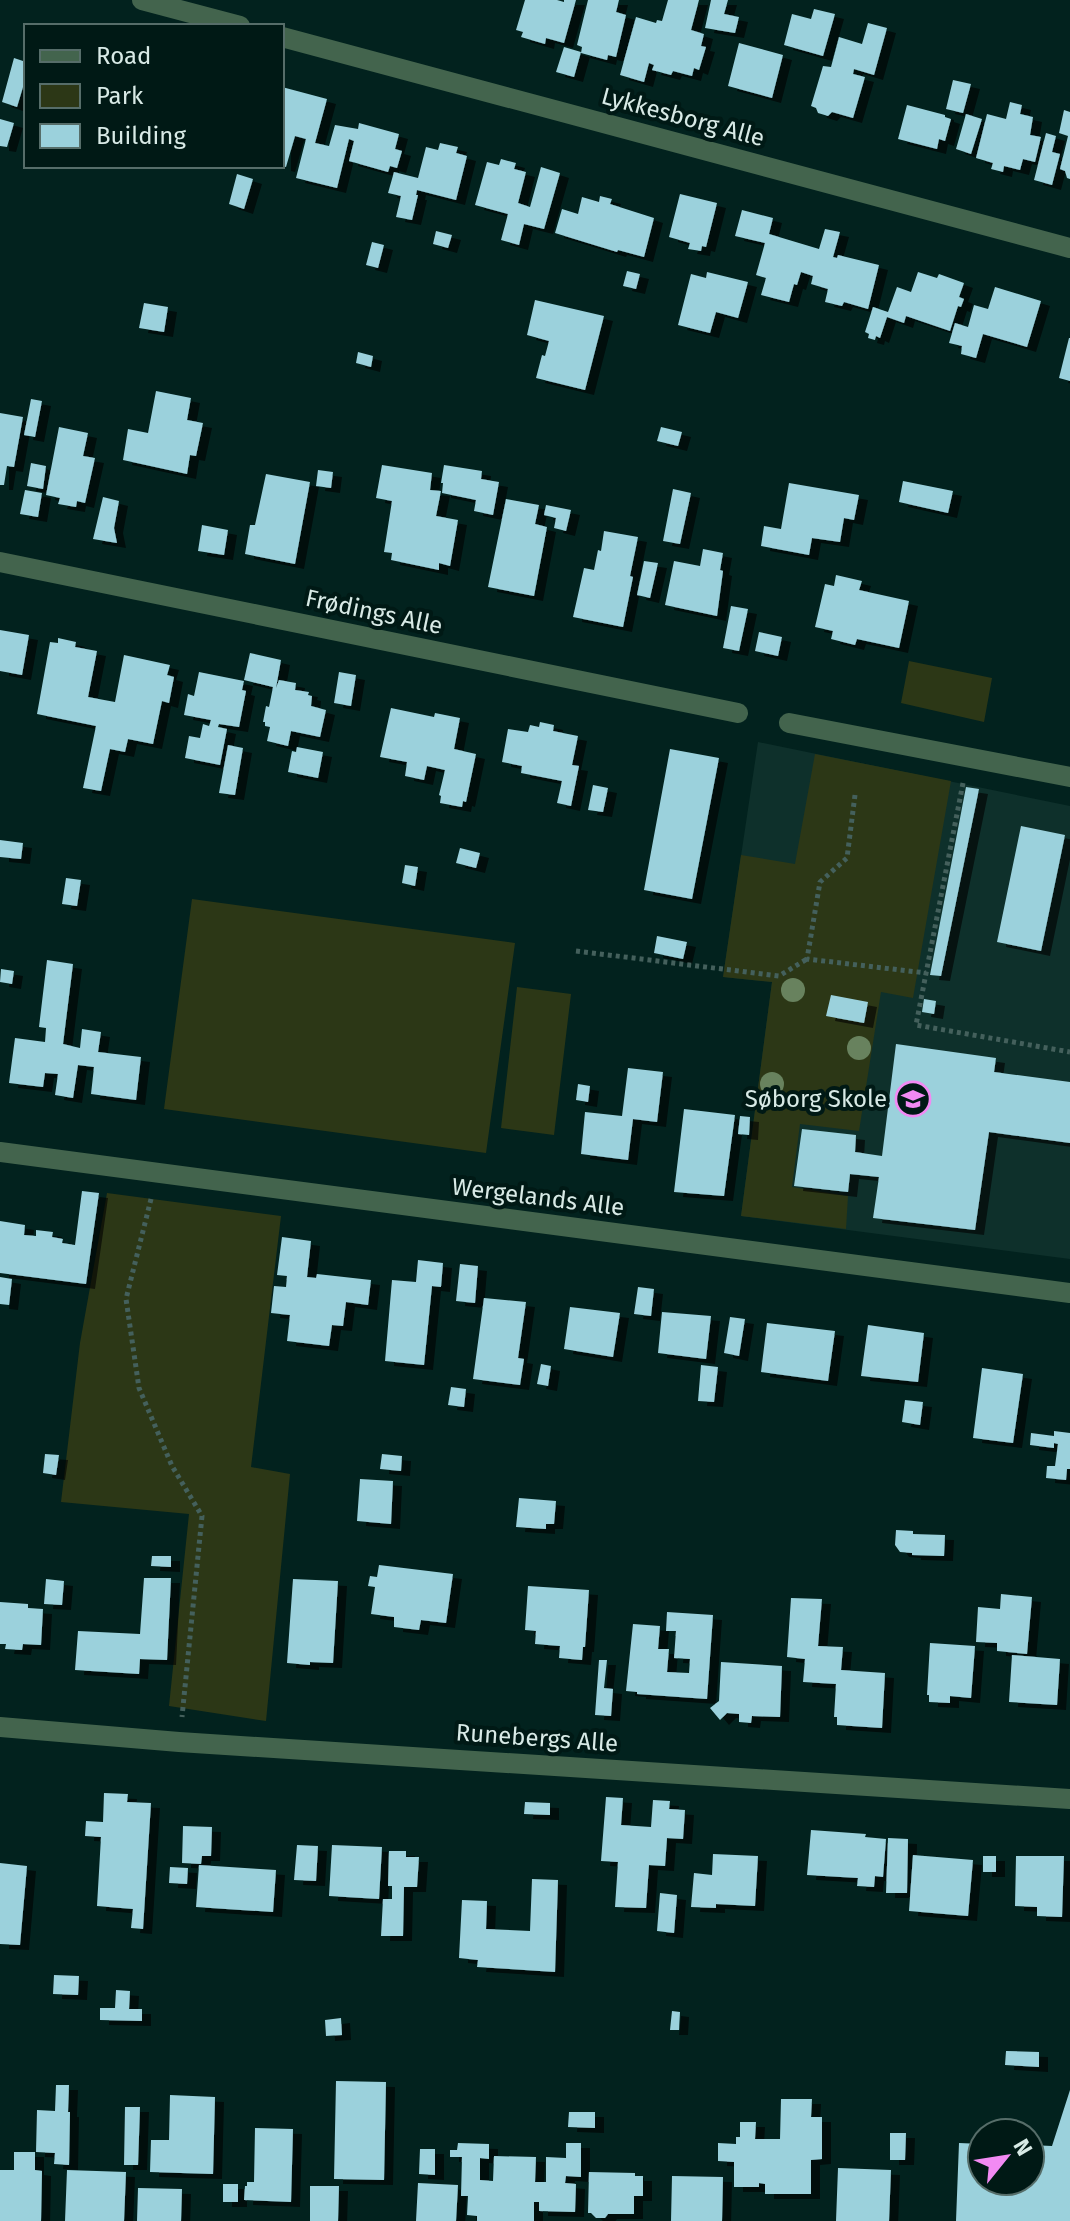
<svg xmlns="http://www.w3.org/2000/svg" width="1070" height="2221" font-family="'Fira Sans',sans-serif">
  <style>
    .built { fill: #0e302b }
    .green { fill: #2c3716 }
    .building { fill: #9bd1dc; filter: url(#shadow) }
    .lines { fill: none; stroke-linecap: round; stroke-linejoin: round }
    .path { stroke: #44605c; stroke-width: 5; stroke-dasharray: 4 4; stroke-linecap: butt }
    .street { stroke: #43644d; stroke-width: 20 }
    .tree { fill: #68825e }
    .labels { text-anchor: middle; stroke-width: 8; stroke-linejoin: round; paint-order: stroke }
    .street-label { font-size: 24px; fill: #d8eae6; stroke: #001915 }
    .poi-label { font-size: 24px; fill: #d8eae6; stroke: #001915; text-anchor: end }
  </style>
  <defs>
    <filter id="shadow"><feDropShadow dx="9" dy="5" stdDeviation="0" flood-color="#0009"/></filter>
  </defs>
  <rect width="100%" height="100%" fill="#02221e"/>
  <path class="built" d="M758 742 1070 806V1259L741 1216 772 982 723 977Z"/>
  <path class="green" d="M909 661 992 678 984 722 901 703Z
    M815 754 951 781 913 998 881 992 859 1131 800 1124 792 1187 848 1196 846 1229 741 1216 772 982 723 977 741 855 795 864Z
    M192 899 515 943 486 1153 164 1109Z
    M517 987 571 994 554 1135 501 1128Z
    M107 1193 281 1216 251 1467 290 1474 266 1721 169 1706 189 1514 61 1502 80 1343Z"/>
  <path class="building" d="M525 0H557L564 2V0H576L564 43 546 38 545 44 521 37 523 32 516 30Z
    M588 0H619L616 12 626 15 616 57 608 55 607 60 581 53 582 47 577 45Z
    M668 0H699L691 30 704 34 701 46 706 47 699 70 694 68 692 76 673 71 671 75 652 70 654 65 649 63 644 82 620 75 636 17 656 23 657 20 662 21Z
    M711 0H728L724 14 739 17 735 33 705 28Z
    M814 9 835 14 823 56 784 45 792 14 811 19Z
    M868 23 887 28 874 75 854 69 853 74 865 77 853 118 832 112 828 116 818 113 816 108 811 106 823 66 831 67 839 37 862 44Z
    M739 43 783 55 772 98 728 86Z
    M564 47 581 52 574 77 556 72Z
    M14 58 26 62V88L23 87 17 107 2 102Z
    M953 80 971 84 963 113 946 109Z
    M282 87 327 99 315 143 329 146 335 125 358 129 359 123 399 134 395 149 402 151 397 168 390 166 388 172 349 161 354 141 349 139 337 188 296 178 306 139 295 136 286 167 282 166Z
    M1010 102 1022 105 1020 114 1033 117 1030 135 1041 137 1035 162 1023 159 1020 170 1004 166 1003 172 991 169 993 163 976 158 987 114 1006 119Z
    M907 105 945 115V117L951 119 945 141 939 139 937 149 898 139Z
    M1064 110 1070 112V179L1067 178 1065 171 1060 169 1068 136 1059 133Z
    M966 114 982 119 971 154 956 149Z
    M0 119 14 123 7 147 0 146Z
    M1046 133 1056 136 1052 152 1060 154 1052 185 1034 180Z
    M440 143 458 147 456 153 467 156 456 200 417 190 416 195H418L412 220 396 217 401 196 388 193 394 172 418 178 426 147 438 150Z
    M501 159 516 163 514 169 526 172 518 203 530 207 541 167 560 173 544 229 524 224 519 245 501 240 508 214 475 205 487 162 499 165Z
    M237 174 253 179 244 209 229 204Z
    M680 194 717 203 706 247 702 246 701 251 688 249 690 243 669 237Z
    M600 196 612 199 610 204 654 218 644 257 618 250 617 252 555 233 562 209 578 214 582 197 599 202Z
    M742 210 773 218 769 234 819 249 825 229 840 232 833 257 837 258 838 255 879 265 868 309 844 302 842 306 825 302 828 289 811 284 813 276 801 272 797 285 794 284 789 302 761 295 766 278 756 275 765 243 735 236Z
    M436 231 452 235 448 248 433 244Z
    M372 242 384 245 378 268 366 265Z
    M627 271 640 274 636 289 623 286Z
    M707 272 748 282 738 318 716 312 710 333 678 325 691 274 706 278Z
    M918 272 937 278 939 274 964 283 959 297 964 299 961 307 958 306 950 331 906 316 904 323 887 317 880 338 876 336 875 340 868 338 869 334 865 332 873 307 888 312 897 287 911 292Z
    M995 287 1041 301 1027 347 983 334 976 358 961 354 962 346 949 343 955 323 968 327 974 305 988 309Z
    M535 300 604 316 585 390 536 378 542 355 545 356 549 341 527 335Z
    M144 303 168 307 164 332 139 328Z
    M1069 338H1070V381L1059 378Z
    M358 352 373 356 371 367 356 363Z
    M156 391 191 398 187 420 203 423 196 456 190 455 187 474 123 460 128 429 148 433Z
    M31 399 42 401 35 437 24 435Z
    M0 413 23 417 14 467 7 466 4 485H0Z
    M59 427 88 433 83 456 95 458 85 503 77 501 76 507 58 504 60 498 46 495Z
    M661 427 682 432 678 446 657 441Z
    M31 463 46 466 43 489 27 486Z
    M382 465 432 473 430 490 441 491 436 516 458 520 450 566 439 563V570L391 560 392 553 384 552 392 501 376 498Z
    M444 465 482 471 481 479 499 482 493 515 474 511 476 500 442 493 443 483H441Z
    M318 470 333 472 331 488 316 486Z
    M266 474 310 482 295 564 245 554 250 525H255Z
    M903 481 953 491 948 513 899 502Z
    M789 483 859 495 854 520 844 518 840 542 812 538 809 555 761 546 764 526 781 529Z
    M673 489 691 493 680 544 663 541Z
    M25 490 42 493 38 517 20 514Z
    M103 497 119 501 114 528 117 543 93 539Z
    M506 499 539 505 535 524 547 527 534 596 488 587Z
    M546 505 571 510 566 531 554 528 556 518 544 515Z
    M202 525 228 530 224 555 198 551Z
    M604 531 638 537 630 576 633 577 623 627 573 617 584 568 594 570 598 550 601 551Z
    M703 549 723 553 720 570 723 571 717 616 665 605 674 561 700 566Z
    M644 561 658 563 650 598 637 595Z
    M836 575 862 581 859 590 909 601 899 648 857 639 855 645 831 639 833 631 815 627 825 584 834 586Z
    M731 606 748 609 739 651 723 648Z
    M0 630 29 635 22 675 0 671Z
    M759 632 782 637 778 656 755 651Z
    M58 638 76 642 75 647 97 651 88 697 115 702 124 655 170 665 167 675 174 677 169 703 162 701 153 744 128 739 125 752 110 749 101 791 83 788 96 726 37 714 50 642 58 643Z
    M250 653 281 660 276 688 279 680 296 683 295 690 309 692 308 695 312 696 311 706 326 710 320 737 291 731 288 746 267 741 270 727 265 726V722H263L266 706 269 707 273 687 244 680Z
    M199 672 244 681 242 690 246 691 239 727 219 724 218 727 227 729 220 765 185 758 189 736 200 738 203 724 209 726 211 720 184 715 188 694 194 696Z
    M339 672 356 675 351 706 334 703Z
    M391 708 434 717 435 713 460 718 454 749 476 754 466 802 463 801 462 807 440 803 441 796 439 795 445 770 427 766 424 780 405 776 407 762 380 757Z
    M540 722 554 725 553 731 578 736 572 765 579 766 571 806 557 803 562 781 521 773 522 766 502 762 508 729 528 732 530 725 539 727Z
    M228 745 243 748 235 795 219 793Z
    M297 747 323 752 318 778 288 772 292 751 296 752Z
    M670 749 719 758 692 899 644 890Z
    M593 785 608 788 603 812 588 810Z
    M966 787 979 789 941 976 930 975Z
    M1021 826 1065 835 1041 951 997 942Z
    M0 840 23 843 21 859 0 857Z
    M460 848 480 853 476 868 456 863Z
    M405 865 418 867 415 886 402 883Z
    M66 878 81 880 77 906 62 904Z
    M657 936 687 942 683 959 654 953Z
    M47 960 73 964 63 1044 80 1048 82 1029 101 1032 98 1052 141 1057 136 1100 91 1094 94 1067 78 1065 73 1098 55 1095 58 1074 45 1073 43 1087 9 1083 15 1038 45 1042 46 1028 39 1027Z
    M1 969 14 971 12 984 0 982Z
    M831 995 868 1002 864 1023 826 1016Z
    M924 999 936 1001 934 1014 922 1012Z
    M896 1044 996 1058 994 1072 1070 1082V1143L989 1132 975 1230 873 1218 879 1177 850 1174 848 1192 794 1186 802 1129 856 1135 855 1152 882 1156Z
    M628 1068 663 1072 657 1122 633 1119 628 1160 581 1154 585 1112 622 1116Z
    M578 1084 590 1086 588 1102 576 1100Z
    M684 1109 735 1115 724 1196 674 1192Z
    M740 1116 750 1117 749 1135 738 1134Z
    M82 1191 99 1193 86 1284 0 1273V1221L25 1225 24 1235 36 1236V1230L53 1232 52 1237 63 1239 62 1243 75 1245Z
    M282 1237 311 1241 307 1277 316 1278 317 1274 371 1280 368 1305 346 1302 343 1326 332 1325 329 1346 287 1341 290 1315 271 1313 274 1286 286 1287 287 1276 277 1275Z
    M418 1260 443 1263 441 1287 432 1286 424 1365 385 1361 392 1280 416 1282Z
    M460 1264 478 1266 475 1303 456 1301Z
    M0 1277 12 1279 9 1305 0 1304Z
    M638 1287 654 1289 651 1316 634 1314Z
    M484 1298 526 1302 518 1358 524 1359 520 1385 473 1379Z
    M570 1307 620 1313 613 1357 564 1349Z
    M662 1312 711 1316 706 1359 658 1353Z
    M730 1317 745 1319 739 1356 724 1353Z
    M767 1323 835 1331 828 1381 761 1372Z
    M868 1325 924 1333 918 1382 861 1376Z
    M541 1364 551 1366 548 1386 537 1384Z
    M701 1365 718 1367 714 1402 698 1401Z
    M982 1368 1023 1374 1013 1443 973 1438Z
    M451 1387 466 1389 464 1407 448 1405Z
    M905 1400 923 1402 920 1425 902 1422Z
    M1054 1431 1070 1433V1469H1067L1066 1480 1046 1478 1047 1466H1055L1058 1444 1054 1443V1448L1030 1445 1031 1433 1054 1436Z
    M45 1454 59 1455 56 1475 43 1473Z
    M382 1454 402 1456 401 1471 380 1469Z
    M360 1479 393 1481 391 1524 357 1521Z
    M519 1498 556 1501 554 1524H546V1529L516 1527Z
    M896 1530 913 1531V1534L945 1535 944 1556 912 1555V1553L900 1552 895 1545Z
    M152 1556H171V1567L151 1566Z
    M379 1565 453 1574 446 1623 421 1620 419 1630 394 1627V1617L371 1614 375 1587 368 1586 370 1576 377 1577Z
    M144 1578H171L167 1660 140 1659 139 1674 75 1670 78 1631 140 1634Z
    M46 1579 64 1581 62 1605 44 1604Z
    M293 1579 338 1581 333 1663 310 1662V1665L287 1663Z
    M528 1586 589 1590 585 1647H583L582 1660 559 1658 560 1646 535 1644 536 1631 525 1630Z
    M1001 1594 1032 1597 1027 1654 997 1651V1643L976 1642 978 1607 1000 1609Z
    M791 1598 822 1599 818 1646 843 1647 841 1670 885 1673 882 1728 837 1725V1717H834L836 1684 803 1682 805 1659 787 1657Z
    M0 1602 28 1604V1608L43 1609 41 1645 23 1644 22 1650 5 1649 6 1644H0Z
    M667 1612 713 1615 707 1699 637 1694V1692L626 1691 633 1624 660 1626 658 1649H669L667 1672 689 1673 690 1659 674 1658 676 1631H666Z
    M930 1643 975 1646 971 1698 950 1696V1703L929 1702V1695H927Z
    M1012 1655 1060 1659 1057 1705 1009 1702Z
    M599 1660H607L604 1688 613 1689 611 1716 595 1715Z
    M721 1662 782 1666 780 1717 752 1716 751 1723 739 1722V1714L727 1713 720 1720 710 1708 719 1701Z
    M104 1793 128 1794 127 1802 151 1803 143 1929 131 1928 133 1909 97 1906 101 1837 85 1836 86 1821 103 1822Z
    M606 1797 623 1798 621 1825 651 1827 653 1800 670 1801 669 1809 685 1810 683 1839 667 1838 665 1866 649 1865 646 1908 615 1907 618 1862 601 1861Z
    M525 1802 550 1803V1815L524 1814Z
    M183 1826 212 1827 211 1856H202L201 1864 182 1863Z
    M811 1830 866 1834 865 1837 886 1839 883 1877 875 1876 874 1887 857 1886 858 1878 807 1875Z
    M888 1838 908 1839 907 1893H886Z
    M297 1845 318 1846 316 1881 294 1880Z
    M332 1845 382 1847 379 1899 329 1896Z
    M389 1851H406V1857H419L417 1887H404L403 1936H381L383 1899H392V1886H388Z
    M713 1854 758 1856 755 1906 716 1904V1908L691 1907 694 1873 712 1875Z
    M913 1855 973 1860 968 1916 909 1911Z
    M983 1856H996V1872H983Z
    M1016 1856H1064L1062 1917 1037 1916V1907L1015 1906Z
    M0 1863 27 1866 20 1945 0 1944Z
    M199 1865 276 1870 273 1912 196 1907Z
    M170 1867 188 1868 187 1884 169 1883Z
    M532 1879 558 1880 555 1972 477 1967 478 1960 459 1958 462 1900 487 1901 486 1929 530 1931Z
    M660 1893 677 1895 674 1933 657 1931Z
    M54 1975 79 1976 78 1995 53 1994Z
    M116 1990 130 1991 129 2009H142V2021L100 2020V2008H115Z
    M672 2011 680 2012 679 2030H670Z
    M341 2018 342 2035 326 2036 325 2020Z
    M1006 2051 1039 2052V2067L1005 2065Z
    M336 2081 386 2082 384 2180 334 2179Z
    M56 2085H69L68 2112H70L69 2165 54 2164 55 2153 36 2152 37 2110 55 2111Z
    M1070 2090V2221H956L959 2143 982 2144V2181H1030V2145L1052 2146Z
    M170 2095 215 2097 213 2174 150 2172 151 2140H169Z
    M781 2099H812L811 2117H822V2159L811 2160V2194H765V2184L759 2183V2187H734V2162L718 2161V2143L736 2144V2137H740V2122H756L755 2139H780Z
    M125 2107H140L138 2165H124Z
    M569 2112H595V2128L568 2127Z
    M255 2128 293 2129 291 2202 244 2200 245 2186H247V2182H254Z
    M890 2133H906L905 2160H890Z
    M458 2143 489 2144V2159L480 2158V2180L493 2181 494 2156 536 2157 535 2182H546V2157L566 2158V2143H581V2177L566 2176 565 2183 576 2184 575 2212 539 2211V2202H534V2221H477V2216L467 2215 468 2196H461L462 2157H450V2150H457Z
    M420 2149H435V2175L419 2174Z
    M14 2152H35V2170L42 2171 41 2221H0V2170H14Z
    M838 2168 891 2170 889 2221H836Z
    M67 2170 126 2172 124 2221H65Z
    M589 2172 635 2173V2176H643V2196H634V2214H608L605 2218H596L591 2213H588Z
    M672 2176 723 2177 722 2221H671Z
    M418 2183 458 2185 456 2221H416Z
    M223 2184H238V2202H223Z
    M310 2186H339L338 2221H310Z
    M138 2188 182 2189 181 2221H137Z"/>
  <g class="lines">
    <path class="path" d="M963 783 916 1025 1070 1052
      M855 795 847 858 820 882 807 959 926 973
      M576 951 779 976 807 959
      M151 1199 126 1299 139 1388 172 1466 202 1516 182 1717"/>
    <path class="street" d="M142 0 240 26
      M282 37 1070 248
      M0 562 738 713
      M789 723 1070 777
      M0 1152 1070 1293
      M0 1727 179 1742 1070 1799"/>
  </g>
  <g class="tree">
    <circle cx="793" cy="990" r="12"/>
    <circle cx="859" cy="1048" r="12"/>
    <circle cx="772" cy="1084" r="12"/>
  </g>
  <defs>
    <g id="school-ring" transform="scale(1.8)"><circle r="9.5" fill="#001915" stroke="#f28af3" stroke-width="1.5"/><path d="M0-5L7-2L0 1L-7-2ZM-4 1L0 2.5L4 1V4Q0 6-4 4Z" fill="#f28af3"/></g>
  </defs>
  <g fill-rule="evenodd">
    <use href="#school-ring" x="913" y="1099"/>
  </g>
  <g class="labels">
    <g class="street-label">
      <text transform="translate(683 117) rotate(15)" y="8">Lykkesborg Alle</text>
      <text transform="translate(374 612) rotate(12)" y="8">Frødings Alle</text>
      <text transform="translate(538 1197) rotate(7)" y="8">Wergelands Alle</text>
      <text transform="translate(537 1738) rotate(4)" y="8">Runebergs Alle</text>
    </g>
    <g class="poi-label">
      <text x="887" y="1107">Søborg Skole</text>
    </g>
  </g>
  <rect x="24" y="24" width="260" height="144" fill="#001915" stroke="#566d69" stroke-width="2"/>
  <rect x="40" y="50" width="40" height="12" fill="#43644d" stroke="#566d69" stroke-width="2"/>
  <text x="96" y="64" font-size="24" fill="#d8eae6">Road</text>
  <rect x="40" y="84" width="40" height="24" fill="#2c3716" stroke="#566d69" stroke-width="2"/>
  <text x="96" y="104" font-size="24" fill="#d8eae6">Park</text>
  <rect x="40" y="124" width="40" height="24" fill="#9bd1dc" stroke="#566d69" stroke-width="2"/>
  <text x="96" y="144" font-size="24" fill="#d8eae6">Building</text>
  <g transform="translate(1006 2157) rotate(60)"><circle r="38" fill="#001915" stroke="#566d69" stroke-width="2"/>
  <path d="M0-6L14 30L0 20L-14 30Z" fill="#f28af3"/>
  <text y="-12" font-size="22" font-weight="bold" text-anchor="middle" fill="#d8eae6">N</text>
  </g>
</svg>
